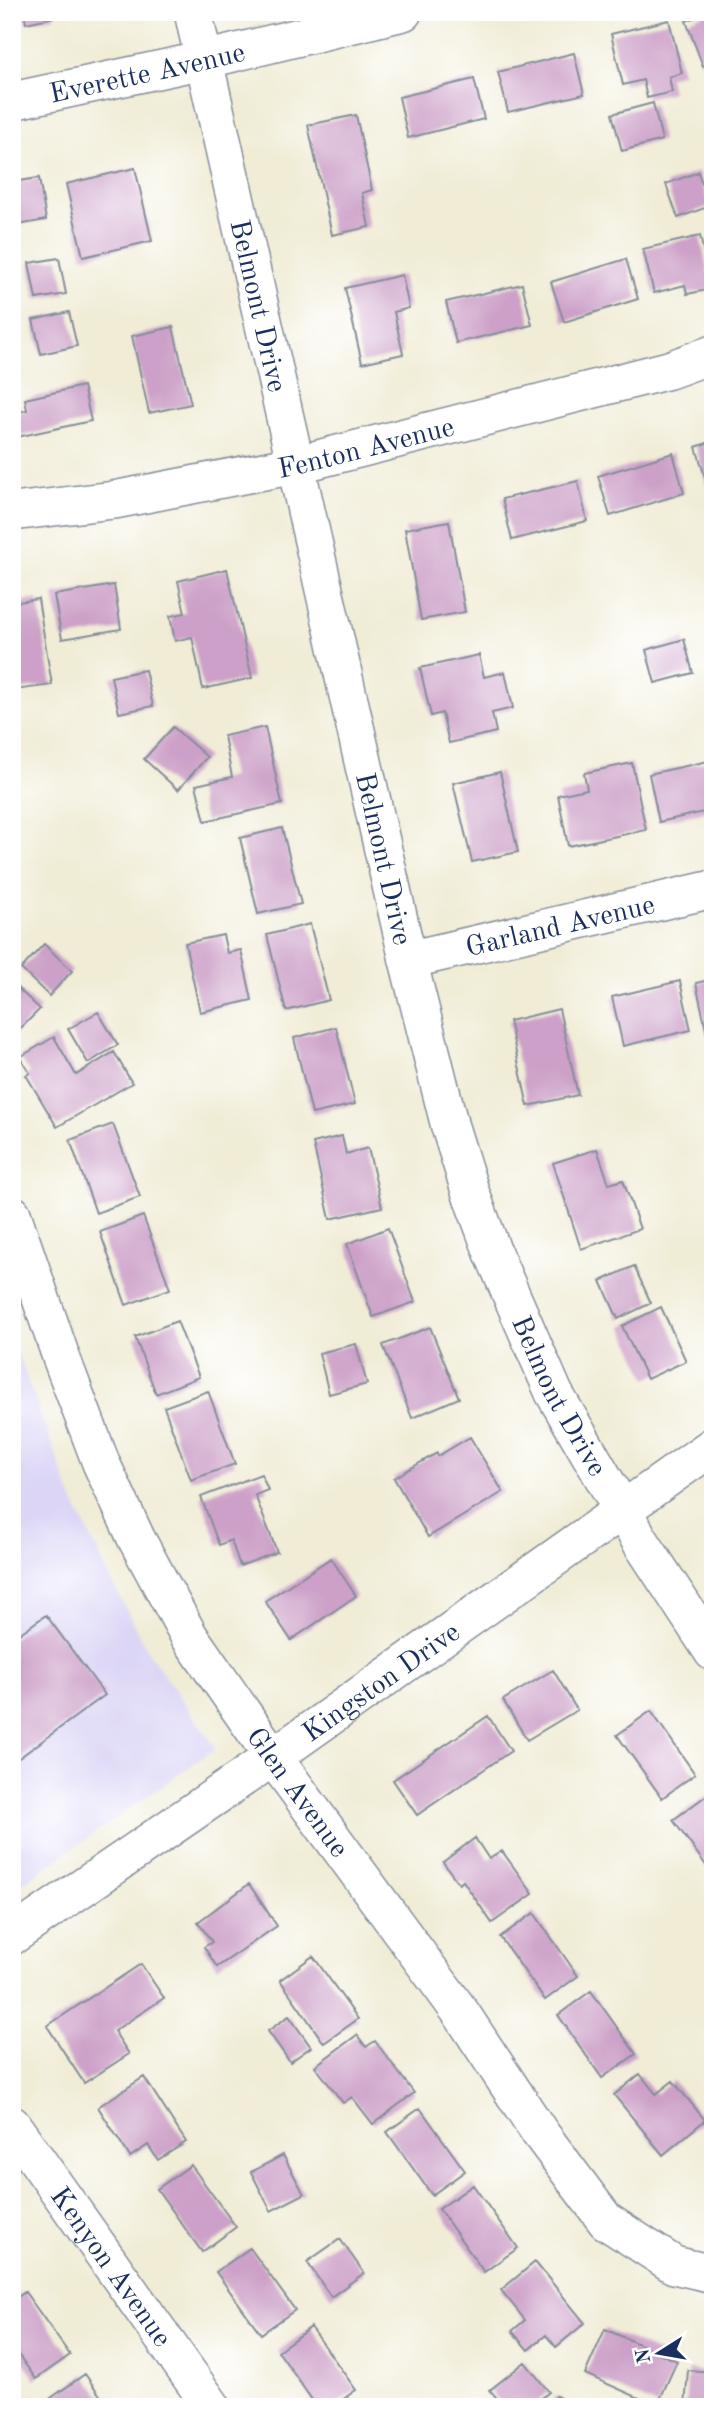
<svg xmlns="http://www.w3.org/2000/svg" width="725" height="2419" font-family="'Old Standard TT',serif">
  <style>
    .built { fill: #dcd5f6 }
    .building { fill: #cca0c8 }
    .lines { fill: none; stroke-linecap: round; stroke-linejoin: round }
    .minor-casing { stroke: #868e9a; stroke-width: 40 }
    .minor { stroke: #fff; stroke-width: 37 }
    .labels { text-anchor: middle; stroke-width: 7; stroke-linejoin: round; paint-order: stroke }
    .street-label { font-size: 28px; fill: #1b2f5e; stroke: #fff }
  </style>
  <rect width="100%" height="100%" fill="#fff"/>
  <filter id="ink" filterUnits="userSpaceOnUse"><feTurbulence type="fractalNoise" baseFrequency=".0143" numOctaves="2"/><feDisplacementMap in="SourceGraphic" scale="14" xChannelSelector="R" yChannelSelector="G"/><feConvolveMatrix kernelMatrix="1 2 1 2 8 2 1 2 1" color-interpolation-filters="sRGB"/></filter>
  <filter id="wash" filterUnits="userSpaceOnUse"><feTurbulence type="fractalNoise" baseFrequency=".00686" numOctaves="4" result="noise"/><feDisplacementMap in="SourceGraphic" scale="28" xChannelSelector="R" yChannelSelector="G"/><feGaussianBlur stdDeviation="1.57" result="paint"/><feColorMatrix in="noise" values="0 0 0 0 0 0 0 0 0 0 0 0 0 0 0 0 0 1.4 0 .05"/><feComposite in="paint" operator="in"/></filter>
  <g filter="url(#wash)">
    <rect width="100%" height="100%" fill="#f0ecd6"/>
    <path class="built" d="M12 1338 72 1498 115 1588 150 1655 216 1748 12 1891Z"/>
    <g id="blocks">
      <path class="building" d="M24 12H53L54 17 26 23Z
        M708 12H713V62L703 66 686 21Z
        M669 20 682 73 669 77 672 92 647 98 643 80 623 85 611 34Z
        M574 53 584 94 508 112 498 72Z
        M474 79 484 119 408 138 399 97Z
        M653 103 662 140 622 151 612 114Z
        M356 115 372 190 362 193 369 227 332 235 308 125Z
        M135 168 152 241 83 257 66 184Z
        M698 172 710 206 678 218 666 184Z
        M39 178 46 220 12 226V182Z
        M700 236 712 289 687 294 685 285 654 293 643 249Z
        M59 258 66 294 36 299 29 263Z
        M626 259 638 299 564 322 551 282Z
        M402 275 409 308 394 312 403 354 362 363 345 288Z
        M522 284 532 325 456 343 446 302Z
        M69 312 77 346 41 354 33 320Z
        M173 327 191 404 149 413 132 336Z
        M83 386 91 421 17 437 12 414 27 410 25 399Z
        M713 441V485L708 487 696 447Z
        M673 453 684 493 610 516 598 476Z
        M578 481 587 521 512 540 502 499Z
        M449 521 465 612 421 620 405 529Z
        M227 569 252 678 203 689 192 637 175 641 170 616 185 613 178 581Z
        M114 585 121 629 62 639 54 595Z
        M38 599 52 685 15 690 12 669V603Z
        M684 639 693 673 655 683 646 650Z
        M479 655 484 677 505 672 513 708 492 713 496 732 449 743 442 713 431 716 420 668Z
        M145 670 153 706 119 713 111 677Z
        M173 727 207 757 178 790 144 759Z
        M265 727 282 804 205 821 196 785 232 777 224 736Z
        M713 760V810L659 822 649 774Z
        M632 763 646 830 568 846 558 795 587 789 584 773Z
        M500 772 518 852 472 862 453 783Z
        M282 828 301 904 258 914 240 838Z
        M310 924 329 1000 286 1011 267 935Z
        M223 935 227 953 241 950 252 1000 200 1012 185 943Z
        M44 944 72 971 49 996 21 969Z
        M713 979V1033L707 1034 696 983Z
        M680 981 691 1030 623 1046 612 997Z
        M12 983 40 1009 12 1037Z
        M559 1009 578 1095 528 1106 509 1021Z
        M98 1012 118 1045 88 1063 68 1029Z
        M336 1027 355 1104 312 1114 294 1038Z
        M54 1037 76 1075 114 1052 132 1083 57 1127 26 1075 30 1073 20 1057Z
        M113 1124 140 1197 96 1213 70 1140Z
        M342 1136 346 1154 368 1148 382 1207 330 1219 313 1143Z
        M597 1149 609 1184 623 1180 640 1229 581 1249 553 1163Z
        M143 1216 170 1289 126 1305 100 1232Z
        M388 1228 415 1302 373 1317 347 1244Z
        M634 1266 651 1303 618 1319 601 1281Z
        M661 1307 686 1361 647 1379 622 1326Z
        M177 1321 199 1377 156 1394 135 1337Z
        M430 1327 459 1398 412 1418 383 1345Z
        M356 1344 367 1384 329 1394 319 1353Z
        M208 1391 235 1464 191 1480 164 1407Z
        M470 1437 503 1492 428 1537 394 1478 437 1453 438 1456Z
        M261 1474 268 1490 255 1495 277 1552 240 1566 231 1540 219 1545 201 1497Z
        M331 1558 356 1596 291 1640 265 1601Z
        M46 1615 105 1695 12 1763V1639Z
        M553 1670 577 1710 527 1740 503 1700Z
        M651 1711 695 1774 662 1798 617 1735Z
        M488 1716 511 1751 417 1815 393 1780Z
        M707 1795 713 1803V1875L673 1820Z
        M475 1838 489 1859 502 1851 533 1894 492 1923 463 1881 459 1884 443 1862Z
        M249 1884 277 1926 217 1967 204 1947 212 1942 198 1922Z
        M534 1913 578 1976 545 2000 500 1937Z
        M313 1956 358 2019 324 2043 280 1980Z
        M141 1964 164 1998 114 2031 129 2054 84 2083 47 2026Z
        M591 1991 636 2054 602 2078 558 2015Z
        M289 2016 311 2047 290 2062 268 2031Z
        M357 2035 366 2047 375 2041 414 2093 373 2124 352 2097 343 2103 315 2066Z
        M640 2074 656 2094 673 2081 705 2120 663 2155 614 2095Z
        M144 2077 186 2142 158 2160 148 2145 130 2157 98 2107Z
        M420 2108 465 2171 432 2195 387 2132Z
        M283 2155 304 2194 271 2211 251 2172Z
        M191 2165 236 2227 202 2252 157 2189Z
        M473 2185 518 2248 484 2272 439 2209Z
        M340 2239 364 2273 331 2297 307 2262Z
        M250 2248 295 2310 261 2334 216 2272Z
        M535 2262 585 2323 556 2347 546 2335 528 2350 512 2331 525 2320 501 2290Z
        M25 2292 70 2355 36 2379 12 2346V2301Z
        M311 2327 356 2390 332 2407H317L278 2351Z
        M605 2329 677 2361 657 2406 585 2374Z
        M525 2362 549 2392 531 2407H504L490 2390Z
        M688 2370 713 2372V2407H685Z
        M85 2374 108 2407H57L51 2398Z
        M556 2396 576 2407H550Z"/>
    </g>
  </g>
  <g filter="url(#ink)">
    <use href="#blocks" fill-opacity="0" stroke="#868e9a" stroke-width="2"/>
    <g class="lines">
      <g class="minor-casing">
        <g id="minor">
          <path id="s1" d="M193 12 408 960 450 1127 471 1194 493 1253 554 1393 641 1542 713 1652"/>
          <path id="s2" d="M12 101 204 60 403 12"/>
          <path id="s3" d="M12 512 114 500 295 465 669 370 713 354"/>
          <path id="s4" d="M408 960 713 889"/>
          <path id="s5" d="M12 1214 62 1360 101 1463 136 1538 189 1636 273 1757 461 2013 540 2133 606 2221 674 2265 713 2274"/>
          <path id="s6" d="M12 1936 273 1757 713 1446"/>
          <path id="s7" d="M12 2125 212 2407"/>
        </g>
      </g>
      <use href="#minor" class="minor"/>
    </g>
  </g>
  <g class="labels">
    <g class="street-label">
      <text dy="10" stroke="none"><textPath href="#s2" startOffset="138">Everette Avenue</textPath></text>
      <text dy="10" stroke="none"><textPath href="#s1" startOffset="301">Belmont Drive</textPath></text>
      <text dy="10" stroke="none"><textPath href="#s3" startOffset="360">Fenton Avenue</textPath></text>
      <text dy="10" stroke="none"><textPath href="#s1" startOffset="868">Belmont Drive</textPath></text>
      <text dy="10" stroke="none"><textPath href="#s4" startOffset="156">Garland Avenue</textPath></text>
      <text dy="10" stroke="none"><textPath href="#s1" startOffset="1435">Belmont Drive</textPath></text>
      <text dy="10" stroke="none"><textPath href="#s6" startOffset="448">Kingston Drive</textPath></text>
      <text dy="10" stroke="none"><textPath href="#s5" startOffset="649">Glen Avenue</textPath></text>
      <text dy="10" stroke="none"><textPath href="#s7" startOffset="173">Kenyon Avenue</textPath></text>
    </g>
  </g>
  <rect width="725" height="2419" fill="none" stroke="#fff" stroke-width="42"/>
  <g transform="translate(659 2353) rotate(259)" stroke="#ffffff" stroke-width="5" paint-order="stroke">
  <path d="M0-5L12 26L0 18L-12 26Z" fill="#1b2f5e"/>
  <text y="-10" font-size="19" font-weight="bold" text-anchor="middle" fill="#1b2f5e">N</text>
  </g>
</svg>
